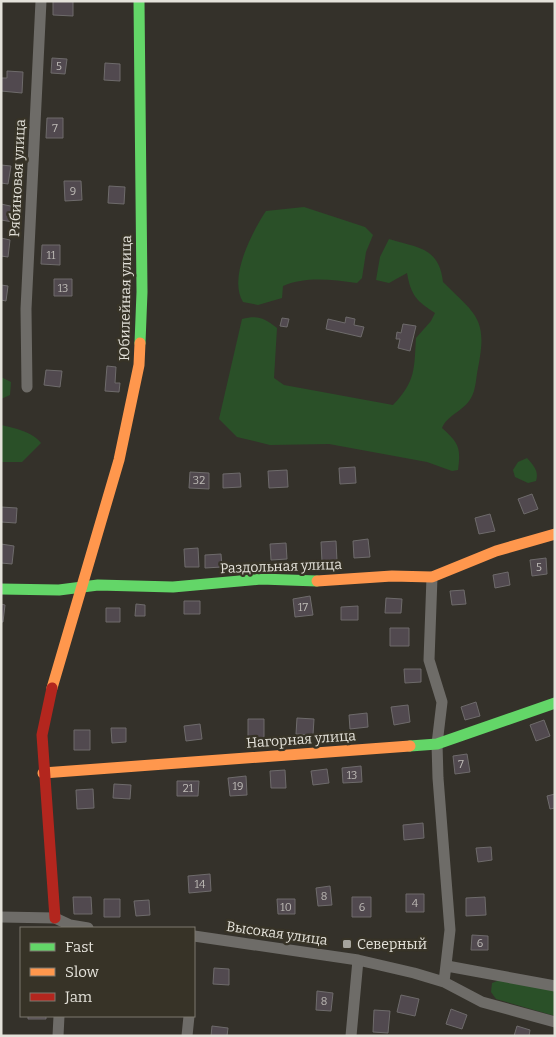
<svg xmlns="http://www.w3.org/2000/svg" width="556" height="1037" font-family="Bitter,serif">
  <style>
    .green { fill: #2a5028 }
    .building { fill: #51494f; stroke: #6e6b6b }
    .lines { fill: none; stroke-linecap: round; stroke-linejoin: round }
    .street { stroke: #6e6c68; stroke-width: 11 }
    .fast { stroke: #63d668; stroke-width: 11 }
    .slow { stroke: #ff974d; stroke-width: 11 }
    .jam { stroke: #b3261e; stroke-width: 11 }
    .poi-dot { fill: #a6a49c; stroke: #373327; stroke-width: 2 }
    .labels { text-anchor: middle; stroke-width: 5; stroke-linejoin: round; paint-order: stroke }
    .number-label { font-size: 11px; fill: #bfbcb7 }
    .street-label { font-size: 14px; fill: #e4e2da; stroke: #373327 }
    .poi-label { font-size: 14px; fill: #e4e2da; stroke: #373327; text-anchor: start }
  </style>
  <rect width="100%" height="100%" fill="#34312a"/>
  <path class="green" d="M304 207 365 227 373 235 366 252 362 278 357 283C332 280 307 276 283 286L282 298 258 305 243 302C228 278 252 232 266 211Z
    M389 239C418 248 439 247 443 282 476 315 488 318 478 368 476 377 476 390 471 398 464 411 447 415 442 428 459 443 461 448 458 470L452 471 427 462 329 444 270 445 237 437 219 419 242 319C258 315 264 318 277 328L274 378 284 385 393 405C416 381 414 369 416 338L431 321 435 313C417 301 411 296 407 273L389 283 376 280 380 257Z
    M1 377 11 382 10 395 1 399Z
    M1 425C14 428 33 432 41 443L22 462H1Z
    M527 458C534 466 539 471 536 481L528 483 515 477 513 470 518 462Z
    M508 977 555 990V1016L496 999 491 992 492 983Z"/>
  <path class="building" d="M53 1H73V16L53 15Z
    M52 58 67 59 65 74 51 73Z
    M105 63 120 64V81L104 80Z
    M7 71 23 72 22 93 1 91V78H7Z
    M47 118H63V138H46Z
    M1 165 11 166 8 184 1 183Z
    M64 181H81L82 200 65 201Z
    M109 186 125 187 124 204 108 203Z
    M1 204 15 207 13 222 1 220Z
    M1 238 10 240 8 257 1 256Z
    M42 245H60V265L41 264Z
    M54 279H72V296H54Z
    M1 285 8 286 6 301 1 300Z
    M346 317 355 319 354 325 364 327 361 337 326 329 328 319 345 323Z
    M282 318 289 319 287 327 280 326Z
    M403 324 416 326 410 351 398 348 400 339H396L397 332 401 333Z
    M107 366 116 367 115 383H120L119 392 105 391Z
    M46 370 62 371 60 387 44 385Z
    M355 467 356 483 340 484 339 468Z
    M287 470 288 487 269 488 268 471Z
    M190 472 209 473V489L189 488Z
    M240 473 241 487 223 488V474Z
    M532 494 538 509 524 514 518 499Z
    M1 507 17 508 16 523 1 522Z
    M490 514 495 531 479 534 475 518Z
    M368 539 370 557 354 558 353 541Z
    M336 541 337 561 322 562 321 542Z
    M286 543 287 559 271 560 270 544Z
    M1 544 14 546 12 564 1 563Z
    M198 548 199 567H185L184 549Z
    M221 554 222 567 205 568V555Z
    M546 558 547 574 532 576 530 560Z
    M508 572 510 585 495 588 493 575Z
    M464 590 466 604 452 605 450 591Z
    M310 596 313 615 295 617 293 599Z
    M386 598 402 599 401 613H385Z
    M184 601H200V614H184Z
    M1 604 5 605 3 622H1Z
    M136 604 145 605V616H135Z
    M358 606V620H341V607Z
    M106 608H120V622H106Z
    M390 628H409V646H390Z
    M404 669H421V682L405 683Z
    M476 702 480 716 465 720 461 707Z
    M408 705 410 722 394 725 391 707Z
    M367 713 368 727 350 729 349 715Z
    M297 718 314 719 313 735 296 734Z
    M248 719H264V738H248Z
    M544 720 550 736 536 741 530 725Z
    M200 724 202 739 186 741 184 726Z
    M111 728H126V742L112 743Z
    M74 730H90V750H74Z
    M467 754 470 772 455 774 453 756Z
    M361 766 362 782 343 783 342 768Z
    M327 769 329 783 313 785 311 771Z
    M285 770 286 788H271L270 771Z
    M246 776 247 795 230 796 228 778Z
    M177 781H199L198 796H177Z
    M114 784 131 785 130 799 113 798Z
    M93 789 94 808 77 809 76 790Z
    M555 794V808L550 809 547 796Z
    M423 823 424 838 404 840 403 825Z
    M491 847 492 860 478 862 476 848Z
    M210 874 211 891 189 893 188 876Z
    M330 886 332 905 318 906 316 888Z
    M406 894H424V912H406Z
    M73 897H91L92 914H74Z
    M352 897H371V917H352Z
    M485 897 486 915 466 916V898Z
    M104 899H120V917H104Z
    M277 899H295V914H278Z
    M149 900 150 915 136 916 134 901Z
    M472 935 488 936V950H471Z
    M214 968 229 969V985L213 984Z
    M317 991 333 993 331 1011 316 1010Z
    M401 995 419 999 415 1016 397 1012Z
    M451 1009 467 1015 462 1029 446 1024Z
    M374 1010 390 1011 388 1033 373 1032Z
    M28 1016H46V1019H28Z
    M212 1026 228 1028 227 1036H211Z
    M517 1026 530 1030 529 1036H514Z"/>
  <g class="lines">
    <path class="street" d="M27 387 26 309 41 1
      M432 577 429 660 442 702 437 744 438 778 450 930 444 982
      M1 917 55 918 70 925 88 928
      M194 936 358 960 414 973 444 982 482 1002 555 1022
      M447 966 555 986
      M58 1036 59 1016
      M187 1036 189 1016
      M351 1036 358 960"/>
    <path class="fast" d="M139 1 142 292 140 343
      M1 589 59 590 98 585 173 587 261 579 317 581
      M410 746 437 744 555 703"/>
    <path class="slow" d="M317 581 392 576 432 577 496 551 555 534
      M52 688 119 460 139 365 140 343
      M43 773 410 746"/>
    <path class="jam" d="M52 688 42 735 55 918"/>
  </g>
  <rect class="poi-dot" x="342" y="939" width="10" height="10" rx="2.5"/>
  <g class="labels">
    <g class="number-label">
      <text x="59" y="70">5</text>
      <text x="55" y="132">7</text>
      <text x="73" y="195">9</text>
      <text x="51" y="259">11</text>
      <text x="63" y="292">13</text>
      <text x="199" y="484">32</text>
      <text x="539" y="571">5</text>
      <text x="303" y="611">17</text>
      <text x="461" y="768">7</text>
      <text x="352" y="779">13</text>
      <text x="238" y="790">19</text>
      <text x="188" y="792">21</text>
      <text x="200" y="888">14</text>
      <text x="324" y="900">8</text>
      <text x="415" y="907">4</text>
      <text x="286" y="911">10</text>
      <text x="362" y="911">6</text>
      <text x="480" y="947">6</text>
      <text x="324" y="1005">8</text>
    </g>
    <g class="street-label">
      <text transform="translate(17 178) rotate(-87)" y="5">Рябиновая улица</text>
      <text transform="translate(125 298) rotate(-89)" y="5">Юбилейная улица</text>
      <text transform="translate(281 566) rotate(-2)" y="5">Раздольная улица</text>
      <text transform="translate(301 739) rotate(-4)" y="5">Нагорная улица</text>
      <text transform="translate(277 933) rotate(8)" y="5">Высокая улица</text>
    </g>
    <g class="poi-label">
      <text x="357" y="949">Северный</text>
    </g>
  </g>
  <rect width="556" height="1037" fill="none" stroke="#e4e2da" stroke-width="5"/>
  <rect x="20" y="927" width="175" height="90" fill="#373327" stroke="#7c796f"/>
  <rect x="30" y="943" width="25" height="8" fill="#63d668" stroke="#7c796f"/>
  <text x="65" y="952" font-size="15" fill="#e4e2da">Fast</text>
  <rect x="30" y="968" width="25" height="8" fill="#ff974d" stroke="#7c796f"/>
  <text x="65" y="977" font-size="15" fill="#e4e2da">Slow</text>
  <rect x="30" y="993" width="25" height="8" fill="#b3261e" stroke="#7c796f"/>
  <text x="65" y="1002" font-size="15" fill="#e4e2da">Jam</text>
</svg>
